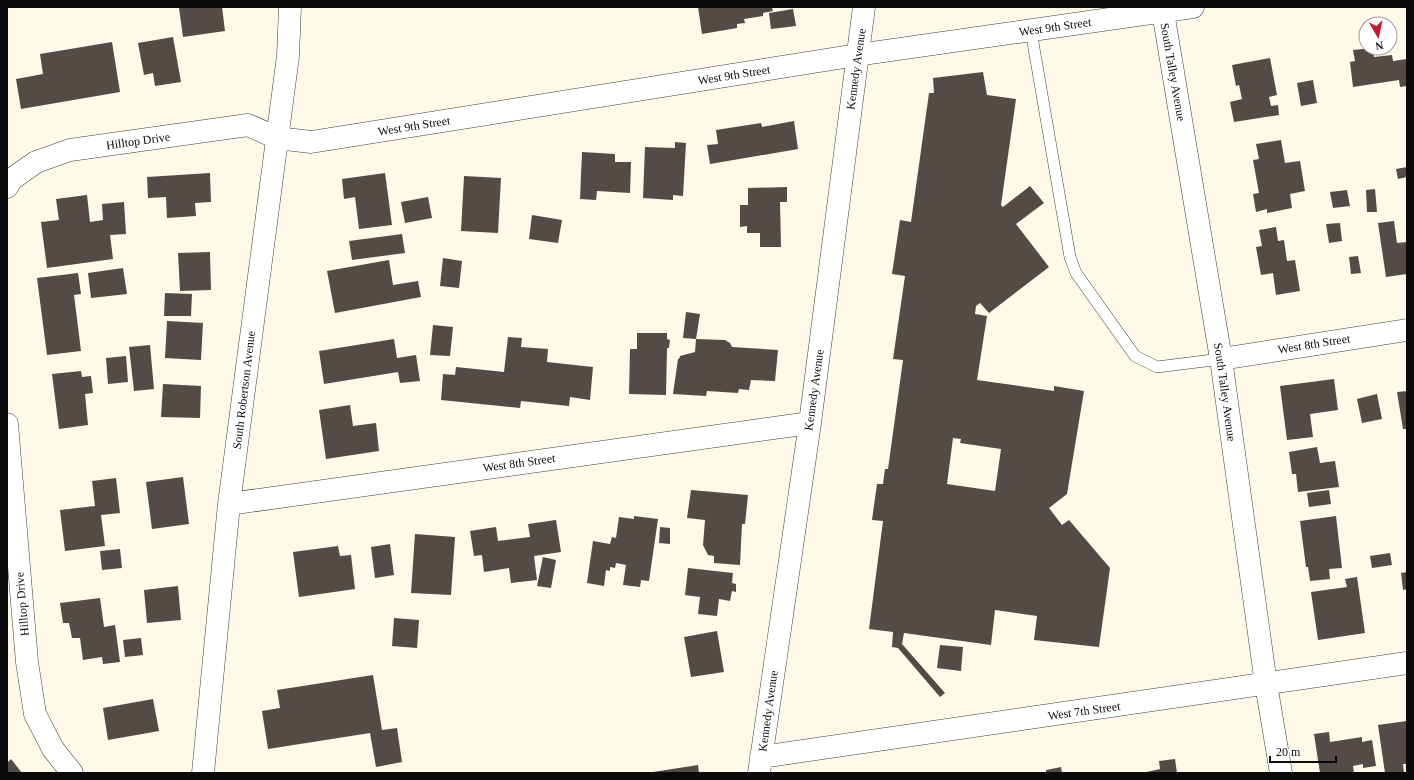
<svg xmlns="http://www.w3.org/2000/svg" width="1414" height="780" font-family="Georgia,serif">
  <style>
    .building { fill: #544a46; fill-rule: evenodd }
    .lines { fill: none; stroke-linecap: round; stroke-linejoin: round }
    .lane-casing { stroke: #3d3d3d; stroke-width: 12 }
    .street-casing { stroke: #3d3d3d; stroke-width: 23 }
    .lane { stroke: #fff; stroke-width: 11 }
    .street { stroke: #fff; stroke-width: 22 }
    .labels { text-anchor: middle; stroke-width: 4; stroke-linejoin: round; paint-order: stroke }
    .street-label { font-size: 12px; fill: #0a0a0a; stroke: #fff }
  </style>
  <rect width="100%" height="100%" fill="#fff9e8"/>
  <path class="building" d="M222 7 225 31 183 37 179 8Z
    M698 7H776V8H772L773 11 763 13V16L744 19 745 23 737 24V28L702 34Z
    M793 9 796 26 771 29 769 13Z
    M173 37 181 82 155 86 153 73 144 75 138 43Z
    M112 42 120 92 21 109 16 79 43 74 40 54Z
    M1373 48 1374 57 1392 55 1393 61 1407 59V86L1400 87 1399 80 1353 87 1350 62 1355 61 1353 50Z
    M1270 58 1277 95 1269 97 1271 106 1278 105 1279 115 1234 122 1230 102 1242 99 1239 85 1236 86 1232 65Z
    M983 72 987 95 1016 99 1001 205 1003 207 1030 186 1044 203 1016 224 1049 267 989 313 980 303 976 306 975 314 987 316 977 380 1054 391V386L1084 391 1067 494 1049 508 1062 525 1069 520 1110 568 1099 647 1034 640 1037 616 995 610 991 645 904 633 902 644 945 693 940 697 898 648 892 647 893 632 869 629 883 521 872 520 877 484H883L885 469H888L903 360 893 359 905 276 892 274 900 220 911 222 929 93H934L933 78ZM953 438 961 439 960 443 1001 449 995 491 947 484Z
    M1313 80 1317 103 1301 106 1297 83Z
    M794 121 798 149 710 164 707 145 718 144 716 130 761 123 762 127Z
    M1281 140 1285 163 1300 161 1305 191 1290 194 1292 208 1267 213V209L1256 212 1253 194 1259 193 1253 160 1259 159 1256 144Z
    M675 142 686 143 683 196 673 195V200L643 198 645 147 675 148Z
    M582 152 615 154V162H631L630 193 597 191 596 200 580 199Z
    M1407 167V177L1398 179 1396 169Z
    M210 173 211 202 195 203 196 216 167 218 166 197 148 198 147 177Z
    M385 173 392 225 359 229 355 197 344 199 342 179Z
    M464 176 501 178 498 233 461 231Z
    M787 187V202H780L781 247H760V233H747V226L740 227V205H748V188Z
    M1375 189 1377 212H1367L1366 190Z
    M1347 190 1350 206 1333 208 1330 192Z
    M87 195 90 222 103 220 102 204 124 202 126 234 110 235 113 259 47 268 41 222 59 220 56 199Z
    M428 197 432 218 405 223 401 202Z
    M532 215 562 220 558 243 529 239Z
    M1394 221 1397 243 1407 242V274L1386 277 1378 223Z
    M1340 223 1342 241 1329 243 1326 224Z
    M1276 227 1278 241 1284 240 1287 261 1295 260 1300 291 1276 295 1273 273 1261 275 1256 247 1262 246 1259 230Z
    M402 234 405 253 352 260 349 241Z
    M210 252 211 290 180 291 178 253Z
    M1358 256 1361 273 1351 274 1349 257Z
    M443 258 462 261 459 288 440 286Z
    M389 260 393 285 418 281 421 297 335 313 327 271Z
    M123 268 127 294 91 298 88 273Z
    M78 273 81 294 74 295 81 351 47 355 37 278Z
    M165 293 192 294 191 316H164Z
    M686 312 700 314 696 339 683 338Z
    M167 321 203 323 201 360 165 358Z
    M433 325 453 327 450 356 430 355Z
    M637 333H667V339L670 340 669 348H667L666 395 629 394 630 349H637Z
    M508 337 522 338 521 347 548 349 547 362 593 367 590 400 570 397 569 406 521 401 520 408 441 400 443 374 455 375 456 367 504 372Z
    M394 339 397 358 416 355 420 381 400 383 398 372 324 384 319 351Z
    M696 339 725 340 730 343 732 347 778 350 775 381 751 380 749 390 739 389 738 393 707 391 706 396 673 394 678 359H679L680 356 695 352Z
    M150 345 154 389 134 391 129 347Z
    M126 356 128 382 108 384 106 358Z
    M81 371 82 377 91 376 93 393 85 394 88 425 59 429 52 374Z
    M1334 379 1338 410 1310 414 1313 437 1287 440 1280 386Z
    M163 384 201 386 200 418 161 417Z
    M1407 391V429H1403L1397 392Z
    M1377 394 1382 419 1362 423 1357 399Z
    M350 405 353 426 376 423 379 451 326 459 319 410Z
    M1317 447 1320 463 1335 461 1339 487 1298 492 1296 474H1292L1289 452Z
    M183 477 189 524 152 529 146 482Z
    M116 478 120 513 101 515 105 546 65 551 60 510 95 506 92 481Z
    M691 490 748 495 745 524H742L740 565 714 563V556L708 555 703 545 705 520 687 518Z
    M1329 490 1331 504 1309 507 1307 493Z
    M634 516 658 519 649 581 641 580 640 587 623 585 626 565 616 563 615 568 610 567V571L606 570 604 586 587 583 593 541 610 544 612 537 616 538 619 517 634 519Z
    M1336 516 1342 568 1329 569 1330 579 1310 581 1308 567H1306L1300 521Z
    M556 520 561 552 534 556 537 580 511 583 509 568 484 572 482 555 474 556 470 531 496 527 498 541 530 537 528 524Z
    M660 527 670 528V544L659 543Z
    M415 534 455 537 451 595 411 593Z
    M390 544 394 575 375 578 371 547Z
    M338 546 340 556 351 555 355 589 299 597 293 552Z
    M120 549 122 568 102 570 100 551Z
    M1390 553 1392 565 1372 568 1370 556Z
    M543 557 556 560 551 588 537 586Z
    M688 568 733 573 732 583 736 584V592L732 591 730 601 719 599 717 616 698 614 700 597 685 595Z
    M1407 572V589L1403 590 1401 573Z
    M1357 577 1365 633 1318 640 1311 592 1347 587 1345 579Z
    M178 586 181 620 147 623 144 590Z
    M100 598 104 627 115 625 120 662 103 664 102 657 83 660 80 638H72L69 623H63L60 603Z
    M394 618 419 620 417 648 392 646Z
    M717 631 724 672 691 677 684 637Z
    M141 638 143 655 125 657 123 640Z
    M940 645 963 647 961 671 937 668Z
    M373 675 382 730 397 728 402 762 376 767 370 733 268 749 262 711 280 708 277 690Z
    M153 699 159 731 108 740 103 708Z
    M1407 721V764H1403L1404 773H1385L1378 725Z
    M1329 732 1330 742 1362 737V742L1372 740 1376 766 1363 768V764L1353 766 1354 773H1320L1314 734Z
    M11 759 22 773H7V763Z
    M1175 759 1177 773H1142L1160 769 1159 761Z
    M698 765 699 773H653V772Z
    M1061 767 1062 773H1046V770Z"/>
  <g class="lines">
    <g class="lane-casing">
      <path id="lane" d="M1031 31 1070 257 1076 273 1135 356 1157 367 1221 359"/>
    </g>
    <g class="street-casing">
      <path id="street" d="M1163 12 1221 359 1266 684 1281 773
        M7 187 12 179 36 162 70 150 248 125 277 138 311 142 857 55 1193 7
        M1221 359 1407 330
        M7 424 27 662 35 714 53 749 72 773
        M229 504 810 423
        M761 757 1407 663
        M203 773 229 504 288 56 290 7
        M759 773 810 423 864 7"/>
    </g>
    <use href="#lane" class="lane"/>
    <use href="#street" class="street"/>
  </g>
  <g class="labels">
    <g class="street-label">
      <text transform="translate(1055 27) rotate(-8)" y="4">West 9th Street</text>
      <text transform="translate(856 69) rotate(-82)" y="4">Kennedy Avenue</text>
      <text transform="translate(1173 72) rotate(80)" y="4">South Talley Avenue</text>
      <text transform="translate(734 75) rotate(-9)" y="4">West 9th Street</text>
      <text transform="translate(414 126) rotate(-9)" y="4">West 9th Street</text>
      <text transform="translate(138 141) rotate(-8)" y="4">Hilltop Drive</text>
      <text transform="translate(1314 344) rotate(-9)" y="4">West 8th Street</text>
      <text transform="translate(244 390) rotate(-83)" y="4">South Robertson Avenue</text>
      <text transform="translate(814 390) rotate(-82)" y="4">Kennedy Avenue</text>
      <text transform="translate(1225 392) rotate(82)" y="4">South Talley Avenue</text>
      <text transform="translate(519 463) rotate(-8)" y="4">West 8th Street</text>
      <text transform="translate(22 604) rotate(-95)" y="4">Hilltop Drive</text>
      <text transform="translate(768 711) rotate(-82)" y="4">Kennedy Avenue</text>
      <text transform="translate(1084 711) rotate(-8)" y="4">West 7th Street</text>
    </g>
  </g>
  <rect width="1414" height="780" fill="none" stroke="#0a0a0a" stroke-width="16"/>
  <g transform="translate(1378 36) rotate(171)"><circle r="19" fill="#ffffff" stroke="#9d9d9d"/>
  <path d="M0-3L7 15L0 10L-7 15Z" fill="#c5182c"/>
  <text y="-6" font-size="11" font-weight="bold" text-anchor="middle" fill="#0a0a0a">N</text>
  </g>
  <path d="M1270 756v6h66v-6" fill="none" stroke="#0a0a0a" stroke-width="2"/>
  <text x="1276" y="756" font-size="12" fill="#0a0a0a" stroke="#ffffff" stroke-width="3" paint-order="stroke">20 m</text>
</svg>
